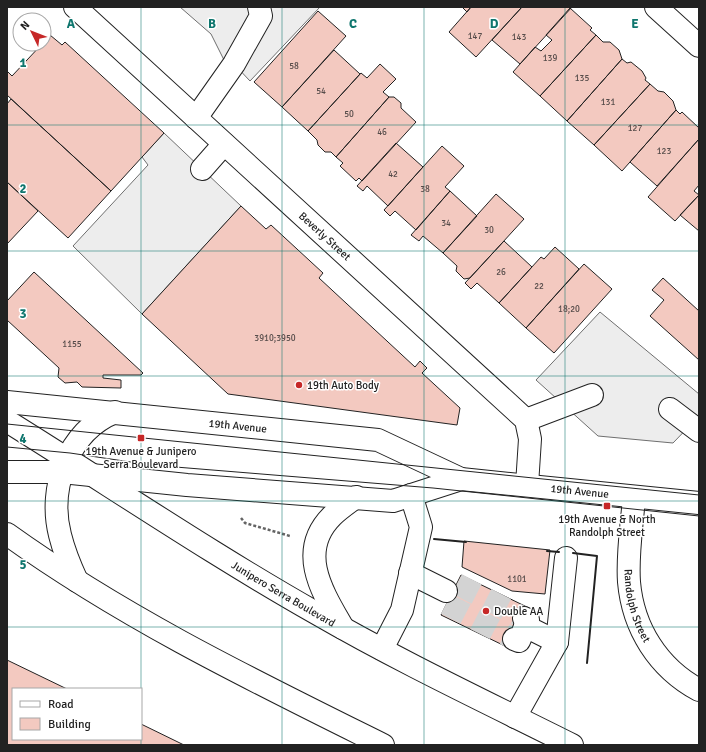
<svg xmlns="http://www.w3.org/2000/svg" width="706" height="752" font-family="Signika,sans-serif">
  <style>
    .parking { fill: #ededed; stroke: #6f6f6f }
    .building { fill: #f3c9c0; stroke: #222 }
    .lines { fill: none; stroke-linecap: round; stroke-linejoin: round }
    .minor-tunnel { stroke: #d3d3d3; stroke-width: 22; stroke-dasharray: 22 11; stroke-linecap: butt }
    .minor-casing { stroke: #222; stroke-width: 24 }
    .highway-casing { stroke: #222; stroke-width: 24 }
    .path { stroke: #646464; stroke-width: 2.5; stroke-dasharray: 3 2; stroke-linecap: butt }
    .minor { stroke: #fff; stroke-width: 22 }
    .highway { stroke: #fff; stroke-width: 22 }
    .tram { stroke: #222; stroke-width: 1 }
    .wall { stroke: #222; stroke-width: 2 }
    .grid { fill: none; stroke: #0f766e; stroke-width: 1; stroke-opacity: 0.55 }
    .poi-dot { fill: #c62828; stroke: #fff; stroke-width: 1.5 }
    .labels { text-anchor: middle; stroke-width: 3; stroke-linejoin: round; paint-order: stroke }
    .number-label { font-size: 9px; fill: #564c4a }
    .street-label { font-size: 11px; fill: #222; stroke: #fff }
    .poi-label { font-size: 11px; fill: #222; stroke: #fff; text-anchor: start }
    .grid-label { font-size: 13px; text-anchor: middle; font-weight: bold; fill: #0f766e; stroke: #fff; stroke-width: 3; stroke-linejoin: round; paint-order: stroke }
  </style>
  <rect width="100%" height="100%" fill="#fff"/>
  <path class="parking" d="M180 7H320L250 81 234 64 225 62 211 34Z
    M164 133 241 206 142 314 73 246 148 165 142 157Z
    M600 312 699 394V416L673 443 598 436 536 380Z"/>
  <path class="building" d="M462 7H471L467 12Z
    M471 7H522L476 57 449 32Z
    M522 7H572L520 64 492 40Z
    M570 8 592 28 590 30 596 35 540 96 513 72 535 47 541 51 552 40 546 35Z
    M318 11 346 36 282 107 254 82Z
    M50 35 62 45 65 42 164 133 111 191 7 95V71L12 76 42 44H44Z
    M596 35 603 42H610L619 50 622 59 567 121 540 96Z
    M334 50 360 74 308 131 282 107Z
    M622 59 627 63 631 62 642 71 646 78 645 80 650 84 594 145 567 121Z
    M380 64 396 79 383 92 389 97 336 157 331 152H325L318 145 317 140 308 131 361 73 367 78Z
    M650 84 658 91 664 92 673 101 676 110 622 171 594 145Z
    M389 97H394L401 103V108L416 122 362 181 359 178 356 181 340 166 343 163 336 157Z
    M11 99 111 191 68 238 7 182V104Z
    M676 110 680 114 682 112 699 128V139L657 186 630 162Z
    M699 139V185L694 191 699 195 675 221 648 197Z
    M396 143 423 167 388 206 367 186 363 191 357 186Z
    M442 146 464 166 445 187 450 191 416 230 395 211 390 216 384 210Z
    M7 182 38 211 7 244Z
    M450 191 477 216 443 253 423 236 419 241 411 235Z
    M496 194 524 219 470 278 464 279 456 271 457 266 443 253Z
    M699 195V231L680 215Z
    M241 206 266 229 271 225 323 273 319 278 415 367 420 361 427 368 422 373 460 408 457 425 228 394 142 314Z
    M504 241 532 267 499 303 477 283 471 289 465 283Z
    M555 247 579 269 526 328 499 303 541 257 544 259Z
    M584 264 612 289 554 353 526 328Z
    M34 272 143 373 141 375H103V378L121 380V388L82 387 77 382 65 383 58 377 59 368 7 320V301Z
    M663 278 699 311V360L650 316 664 300 652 290Z
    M464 541 550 550 545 594 512 591 462 567Z
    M461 575 529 608 509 648 441 615Z
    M7 660 67 689H13V739H141V724L184 745H7Z"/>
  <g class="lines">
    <path class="minor-tunnel" d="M457 584 524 618
      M446 604 514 639"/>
    <g class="minor-casing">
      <g id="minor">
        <path id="s1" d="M75 7 526 420 530 439 527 485"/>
        <path d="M656 7 699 46"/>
        <path d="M196 118 234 64 261 16 259 7"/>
        <path d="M202 169 224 144"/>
        <path id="s2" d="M7 402 378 440 461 479 699 503"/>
        <path d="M670 409 699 431"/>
        <path d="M526 420 592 395"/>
        <path d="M7 472H62L187 485 393 501 461 479"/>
        <path id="s3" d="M634 497C632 525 627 554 629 582 633 628 658 668 699 690"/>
        <path d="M410 573 446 591"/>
        <path d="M514 639 519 641 528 620 524 618"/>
        <path d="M557 642 566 558"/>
        <path d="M382 649 402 610 421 527 411 495"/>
        <path d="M515 717 557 642 525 626"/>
      </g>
    </g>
    <g class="highway-casing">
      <g id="highway">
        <path id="s4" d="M7 421C110 485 210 553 316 613 399 661 486 702 572 745"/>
        <path d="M7 534C124 618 254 681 383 745"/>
        <path d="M77 581C70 566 64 551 60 535 48 488 68 431 115 412"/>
        <path d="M343 628C323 593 296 552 332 516 339 509 348 503 356 497"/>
      </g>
    </g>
    <path class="path" d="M241 518 245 523 290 536"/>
    <use href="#minor" class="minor"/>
    <use href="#highway" class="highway"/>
    <path class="tram" d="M7 424 699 495
      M7 447 70 453 151 465 433 488 699 516"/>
    <path class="wall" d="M434 539 466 542
      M547 551 559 552
      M573 553 597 556 587 663"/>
  </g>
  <path class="grid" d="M141 7V745M282 7V745M424 7V745M565 7V745M7 125H699M7 251H699M7 376H699M7 501H699M7 627H699"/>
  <g class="poi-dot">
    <circle cx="299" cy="385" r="4"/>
    <rect x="137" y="434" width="8" height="8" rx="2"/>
    <rect x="603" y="502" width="8" height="8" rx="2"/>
    <circle cx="486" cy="611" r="4"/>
  </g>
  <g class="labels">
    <g class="number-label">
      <text x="475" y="39">147</text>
      <text x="519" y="40">143</text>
      <text x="550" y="61">139</text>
      <text x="294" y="69">58</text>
      <text x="582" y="81">135</text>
      <text x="321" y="94">54</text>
      <text x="608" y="105">131</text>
      <text x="349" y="117">50</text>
      <text x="635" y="131">127</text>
      <text x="382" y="135">46</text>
      <text x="664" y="154">123</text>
      <text x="393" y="177">42</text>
      <text x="425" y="192">38</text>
      <text x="446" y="226">34</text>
      <text x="489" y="233">30</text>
      <text x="501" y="275">26</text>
      <text x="539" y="289">22</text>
      <text x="569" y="312">18;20</text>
      <text x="275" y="341">3910;3950</text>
      <text x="72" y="347">1155</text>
      <text x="517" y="582">1101</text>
    </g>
    <g class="street-label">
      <text dy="4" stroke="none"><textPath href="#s1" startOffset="339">Beverly Street</textPath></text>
      <text dy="4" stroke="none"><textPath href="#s2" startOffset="232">19th Avenue</textPath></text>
      <text dy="4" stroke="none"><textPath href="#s2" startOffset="584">19th Avenue</textPath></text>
      <text dy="4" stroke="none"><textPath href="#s4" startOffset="326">Junipero Serra Boulevard</textPath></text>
      <text dy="4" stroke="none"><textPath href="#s3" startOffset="110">Randolph Street</textPath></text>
    </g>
    <g class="poi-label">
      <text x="307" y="389">19th Auto Body</text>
      <text x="141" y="455" text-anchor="middle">19th Avenue &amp; Junipero<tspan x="141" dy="13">Serra Boulevard</tspan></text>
      <text x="607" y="523" text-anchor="middle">19th Avenue &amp; North<tspan x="607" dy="13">Randolph Street</tspan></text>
      <text x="494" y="615">Double AA</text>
    </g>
  </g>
  <g class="grid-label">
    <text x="71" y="28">A</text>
    <text x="212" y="28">B</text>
    <text x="353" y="28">C</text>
    <text x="494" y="28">D</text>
    <text x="635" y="28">E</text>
    <text x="23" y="67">1</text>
    <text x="23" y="193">2</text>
    <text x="23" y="318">3</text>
    <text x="23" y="443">4</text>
    <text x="23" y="569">5</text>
  </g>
  <rect width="706" height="752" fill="none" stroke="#222222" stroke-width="16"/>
  <rect x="12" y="688" width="130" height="52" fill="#ffffff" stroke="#a7a7a7"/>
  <rect x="20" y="701" width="20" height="6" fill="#ffffff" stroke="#a7a7a7"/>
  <text x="48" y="708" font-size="12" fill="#222222">Road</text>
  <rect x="20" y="718" width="20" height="12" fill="#f3c9c0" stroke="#a7a7a7"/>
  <text x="48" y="728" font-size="12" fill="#222222">Building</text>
  <g transform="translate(32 32) rotate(313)"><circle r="19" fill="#ffffff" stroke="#a7a7a7"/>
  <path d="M0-3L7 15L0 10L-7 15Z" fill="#c62828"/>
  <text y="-6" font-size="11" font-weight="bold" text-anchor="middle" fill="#222222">N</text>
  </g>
</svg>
